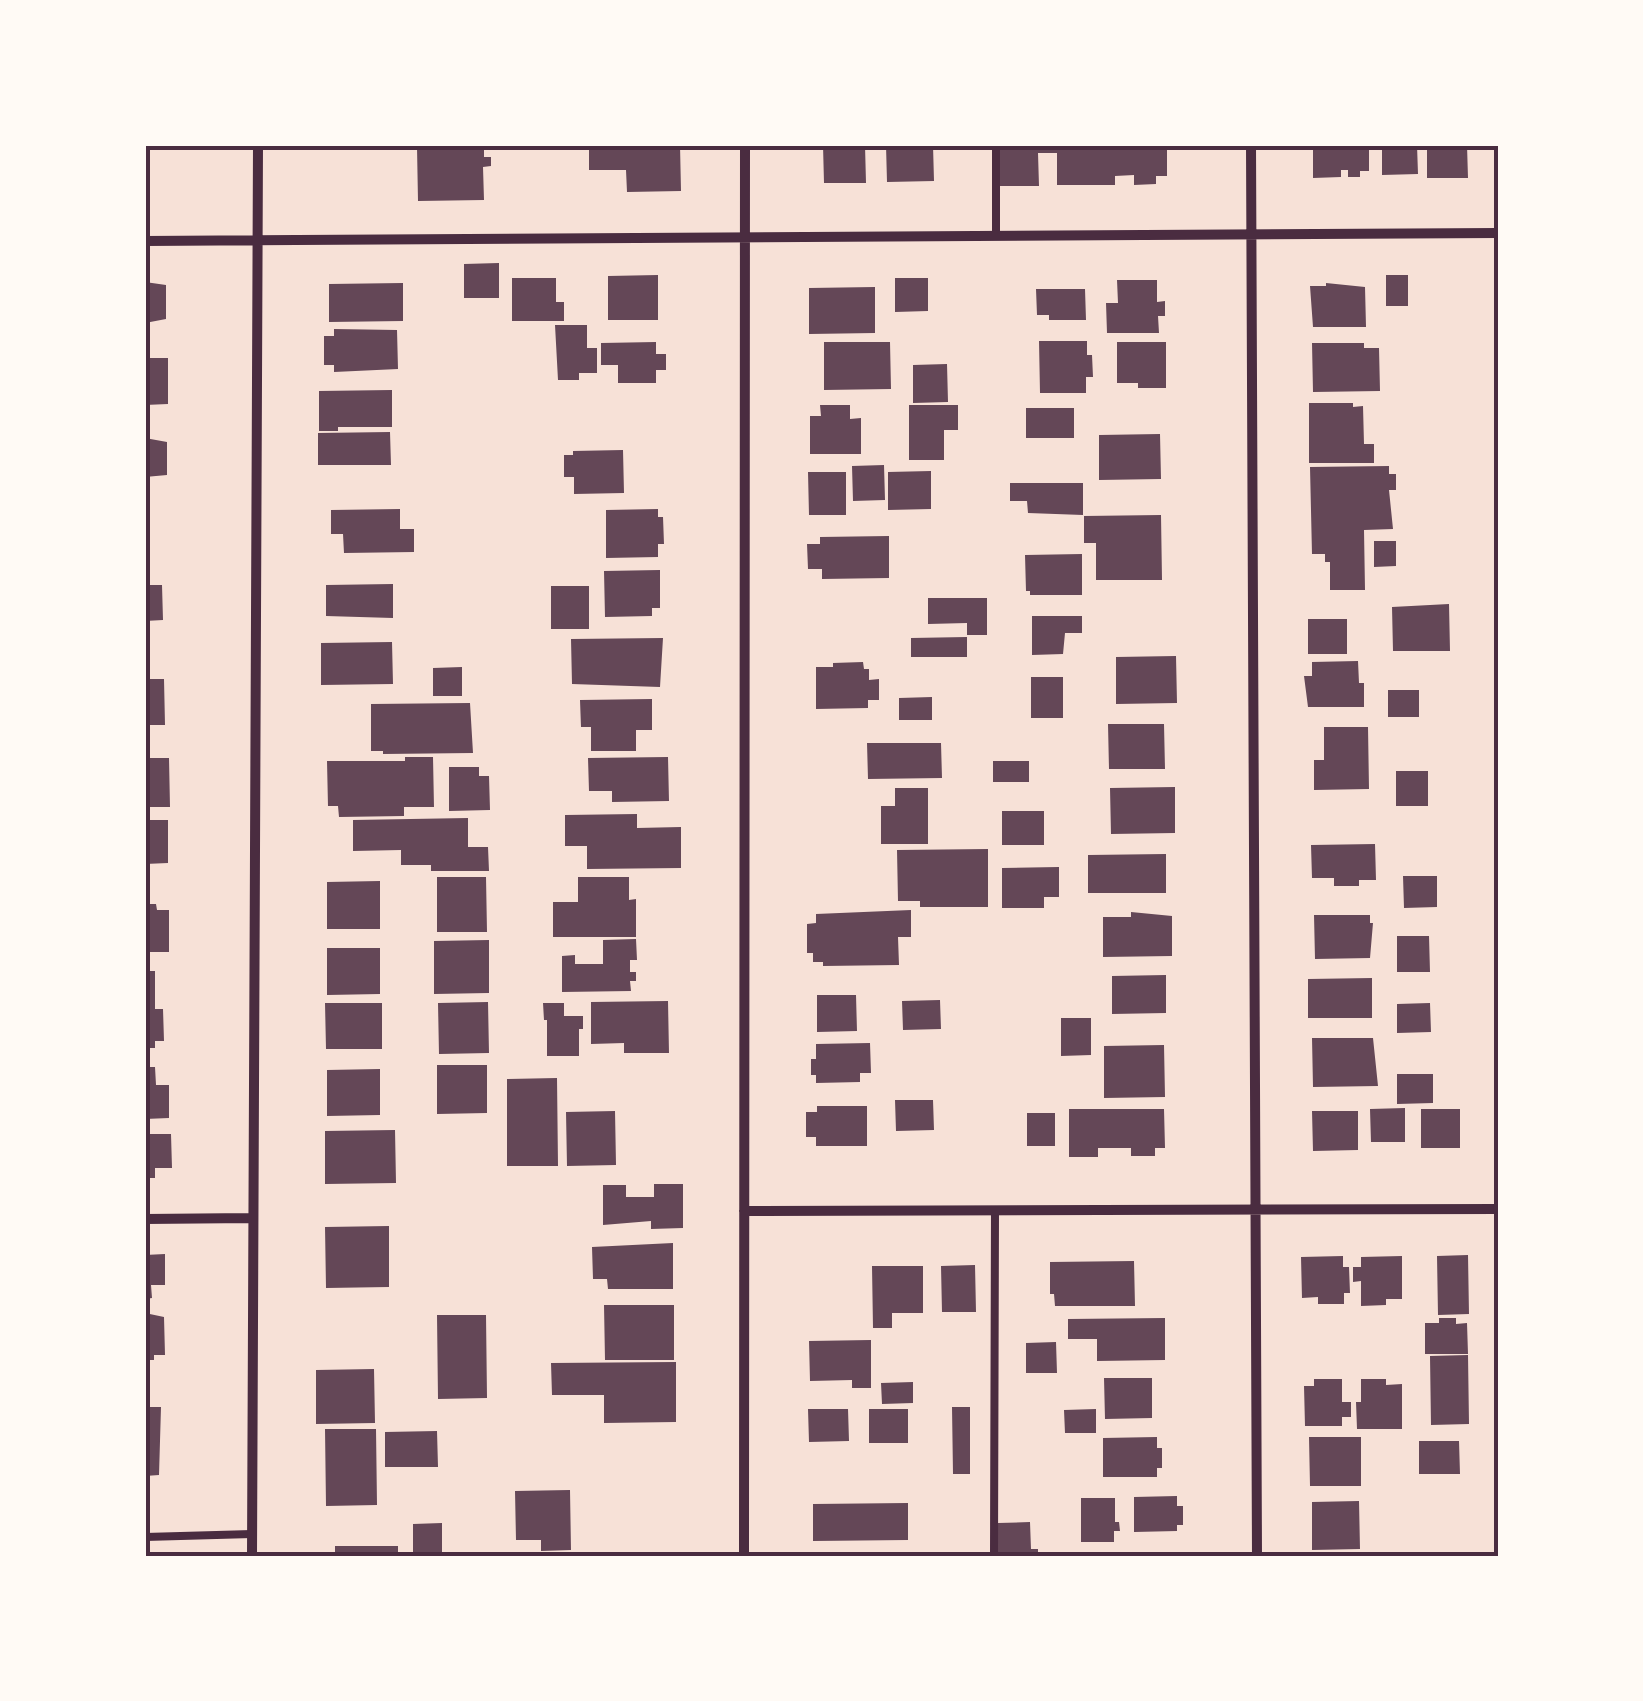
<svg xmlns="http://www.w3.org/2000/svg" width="1643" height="1701" font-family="'Asap Condensed',sans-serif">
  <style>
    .building { fill: #644757 }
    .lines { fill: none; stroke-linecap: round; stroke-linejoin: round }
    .service { stroke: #4a2c40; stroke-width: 8 }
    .minor { stroke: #4a2c40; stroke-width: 10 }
    .neatline { fill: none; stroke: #4a2c40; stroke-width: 4 }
  </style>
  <rect width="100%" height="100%" fill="#f7e1d7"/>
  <path class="building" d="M589 145H680L681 191 627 192 626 170H589Z
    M823 145H865L866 183H824Z
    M886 145H933L934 181 887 182Z
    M998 145H1167V176H1156V184L1134 185V175L1115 176V185H1057V153H1038L1039 186H999Z
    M1313 145H1369V171H1360V177H1348V170H1341V177L1313 178Z
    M1382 145H1417L1418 174 1382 175Z
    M1427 145H1467L1468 178H1427Z
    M417 147H484V157H491V166L483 167 484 200 418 201Z
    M499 263V298H464V264Z
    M658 275V320H608V276Z
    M1386 275H1408V306H1386Z
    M512 278H556V302H564V321H512Z
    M895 278H928V311L895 312Z
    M1117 280H1157V302L1165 301V316H1158L1159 333H1107L1106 303H1118Z
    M145 282 166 285V319L145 323Z
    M403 283V321L329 322V284Z
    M1326 283 1365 287 1366 327H1313L1310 286H1326Z
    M875 287V333L809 334V288Z
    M1036 289H1085L1086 320H1049V315H1037Z
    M555 325H587V348H597V373H579V380H558Z
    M334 329 397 330 398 369 334 372V365H324V336H334Z
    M1039 341H1087V355H1092L1093 377H1086V393H1040Z
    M656 342V354H666V370H656V383H618V365H601V343Z
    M824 342H890L891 389 824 390Z
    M1117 342H1166V388H1138V383H1117Z
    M1312 343H1364V348H1379L1380 391 1313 392Z
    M145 358H168V404L145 405Z
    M947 364 948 402 913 403V365Z
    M392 390V427H338V431H319V391Z
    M1309 403H1353V407L1363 406 1364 444H1374V463H1309Z
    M820 405H850V419L861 418V454H810V416H821Z
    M909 405H958V430H944V460H909Z
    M1026 408H1074V438H1026Z
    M390 432 391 465H318V433Z
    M1160 434 1161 479 1099 480V435Z
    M145 438 167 442V475L145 477Z
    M623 450 624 493 574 494V477H564V455H573V451Z
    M884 465 885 500 853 501 852 466Z
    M1389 466V474H1396V490H1389L1393 529 1364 530 1365 590H1330V562H1325V554H1312L1310 467Z
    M931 471V509L888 510V472Z
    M808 472H846V515H809Z
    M1010 483H1083V515L1028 513 1027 501H1010Z
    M400 509V529H414V552L344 553 343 534H331V510Z
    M658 509V517H663L664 544H658V557L606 558V510Z
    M1161 515 1162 580H1096V543H1084V516Z
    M889 536V578L822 579V569H808L807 544H820V537Z
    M1374 541H1396V566L1374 567Z
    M1082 554V595H1030V591H1026L1025 555Z
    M660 570V608H652V616L605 617 604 571Z
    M393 584V618L326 616V585Z
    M145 585H162L163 620 145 621Z
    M551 586H589V629H551Z
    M928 598H987V635H967V623L928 624Z
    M1449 604 1450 651H1393L1392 607Z
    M1032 616H1082V633H1065L1063 654 1032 655Z
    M1308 619H1347V654H1308Z
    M967 637V657H911V638Z
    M663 638 660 687 572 684 571 639Z
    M392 642 393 684 321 685V643Z
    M1176 656 1177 703 1116 704V657Z
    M1358 661 1359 683H1364V707H1308L1304 676H1312V662Z
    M863 662 864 669H869V680L879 679V700H868V708L816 709V667H833V663Z
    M462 667V696H433V668Z
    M1031 677H1063V718H1031Z
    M145 679H164L165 725H145Z
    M1388 690H1419V717H1388Z
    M932 697V720H899V698Z
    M652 699V730H636V751H591V727H581L580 700Z
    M470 703 473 753 383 754V751H371V704Z
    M1108 724H1164L1165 769H1109Z
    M1324 727H1368L1369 789 1314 790V760H1324Z
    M867 743H941L942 778 868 779Z
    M405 757H433L434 807H404V816L339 817 338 806H328L327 761H405Z
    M668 757 669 801 612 802V791H589L588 758Z
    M145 758H169L170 807H145Z
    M993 761H1029V782H993Z
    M449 767H479V776H489L490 810 449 811Z
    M1396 771H1428V806H1396Z
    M1175 787V833L1111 834 1110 788Z
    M895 788H928V844H881V806H895Z
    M1002 811H1044V845H1002Z
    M637 814V828L681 827V868L587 869V846H565V815Z
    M468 818V847H488L489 871H431V865H401V850L353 851V820Z
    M145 820H168V863L145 864Z
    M1375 844 1376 880H1359V886H1334V878H1312L1311 845Z
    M988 849V907H920V901H898L897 850Z
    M1166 854V893H1088V855Z
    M1059 867V897H1044V908H1002V868Z
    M1403 876H1437V907L1404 908Z
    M437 877H486L487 932H437Z
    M578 877H629V900L636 899V937H553V902H578Z
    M380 881V929H327V882Z
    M145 904H156L157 910H169V952H145Z
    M911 910V937H898L899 965 823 966V962H813V953H807V924L816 923V914Z
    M1131 912 1172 916V956L1103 957V917H1131Z
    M1314 915H1370V923H1373L1370 958 1315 959Z
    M1397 936H1429L1430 972H1397Z
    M636 939 637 960H630V972H636V981H630L631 991 562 992V956L575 955V964H603V940Z
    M489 940V993L434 994V941Z
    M327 948H380V994L327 995Z
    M145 971H155V1009H163L164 1041H155V1048H145Z
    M1166 975V1013L1112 1014V976Z
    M1372 978V1018H1308V979Z
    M817 995H856L857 1031 817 1032Z
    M940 1000 941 1029 903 1030 902 1001Z
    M668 1001 669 1053H624V1043L591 1044V1002Z
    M488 1002 489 1053 439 1054 438 1003Z
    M325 1003H382V1049H326Z
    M543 1003H564V1016H583V1029H579V1056H547V1020H544Z
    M1430 1003 1431 1032 1397 1033V1004Z
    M1061 1018H1091V1055L1061 1056Z
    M1312 1038H1373L1378 1086 1313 1087Z
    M870 1043 871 1073H860V1082L816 1083V1075H811V1059H816V1044Z
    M1164 1045 1165 1097 1104 1098V1046Z
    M437 1065H487V1113L437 1114Z
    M145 1067H155L156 1085H169V1118L145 1119Z
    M380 1069V1115L327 1116V1070Z
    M1397 1074H1433V1103L1397 1104Z
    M557 1078 558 1166H507V1079Z
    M895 1100H933L934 1130 896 1131Z
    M817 1106H867V1146H816V1137H806V1112H817Z
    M1405 1108V1142H1371L1370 1109Z
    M1069 1109H1164L1165 1148H1155V1156H1131V1148H1098V1157H1069Z
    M1421 1109H1460V1148H1421Z
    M615 1111 616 1165 567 1166 566 1112Z
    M1312 1111H1358V1150L1313 1151Z
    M1027 1113H1055V1146H1027Z
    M395 1130 396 1183 325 1184V1131Z
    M145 1134H171L172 1168H155V1178H145Z
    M654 1184H683V1228L651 1229V1221L603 1225V1185H626V1197H654Z
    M389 1226V1287L326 1288 325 1227Z
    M673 1243V1289H608L607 1279H593L592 1247Z
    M165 1254V1285H151L152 1298 145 1299V1255Z
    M1468 1255 1469 1314 1438 1315 1437 1256Z
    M1343 1256V1267H1349L1350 1293H1344V1304H1318V1297L1302 1298 1301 1257Z
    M1402 1256V1299H1386V1305L1361 1306V1281L1353 1282V1267H1361V1257Z
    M1134 1261 1135 1306H1055L1054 1294H1050V1262Z
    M975 1265 976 1312H942L941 1266Z
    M872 1266H923V1313H892V1328H873Z
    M604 1305H674V1360H605Z
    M145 1313 164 1317 165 1355H154V1360H145Z
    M437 1315H486L487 1398 438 1399Z
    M1165 1318V1360L1097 1361V1339H1068V1319Z
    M1439 1318H1456V1324L1467 1323 1468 1354H1425V1323H1439Z
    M871 1340V1388H852V1380L810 1381 809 1341Z
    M1056 1342 1057 1373H1026V1343Z
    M1468 1355 1469 1424 1431 1425 1430 1356Z
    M676 1362V1422L604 1423V1395H552L551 1363Z
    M374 1369 375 1423 316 1424V1370Z
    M1104 1378H1152V1418L1105 1419Z
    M1314 1379H1342V1402H1351V1417H1342V1426H1305L1304 1386H1314Z
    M1361 1379H1386V1385L1402 1384V1429H1357L1356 1402H1361Z
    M913 1382V1403L882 1404 881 1383Z
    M145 1407H161L159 1475 145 1476Z
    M952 1407H970V1474H953Z
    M808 1409H848L849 1441 809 1442Z
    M869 1409H908V1443H869Z
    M1096 1409V1433H1065L1064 1410Z
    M325 1429H376L377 1505 326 1506Z
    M437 1431 438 1467H385V1432Z
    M1157 1437V1448H1162V1468H1157V1477H1103V1438Z
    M1309 1437H1361V1486H1310Z
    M1419 1441H1459L1460 1474H1419Z
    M570 1490 571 1550 541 1551V1540H516L515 1491Z
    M1177 1496V1506H1183V1525H1177V1531L1134 1532V1497Z
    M1081 1498H1115V1522H1119L1120 1531H1114V1542H1081Z
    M1359 1501 1360 1549 1312 1550V1502Z
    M908 1503V1540L813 1541V1504Z
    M1030 1522 1031 1549H1038V1556H998V1523Z
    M442 1523V1554H413V1524Z
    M335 1546H398V1556H335Z"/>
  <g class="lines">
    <path class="service" d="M996 145V236
      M145 1537 252 1534
      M994 1556 995 1210"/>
    <path class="minor" d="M1251 145 1257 1556
      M145 241 1498 233
      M744 1211 1498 1209
      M145 1219 252 1218
      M252 1556 258 145
      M744 1556 745 145"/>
  </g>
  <rect width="1643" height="1701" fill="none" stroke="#fffaf5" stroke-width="295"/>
  <rect x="148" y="148" width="1348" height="1406" class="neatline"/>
</svg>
